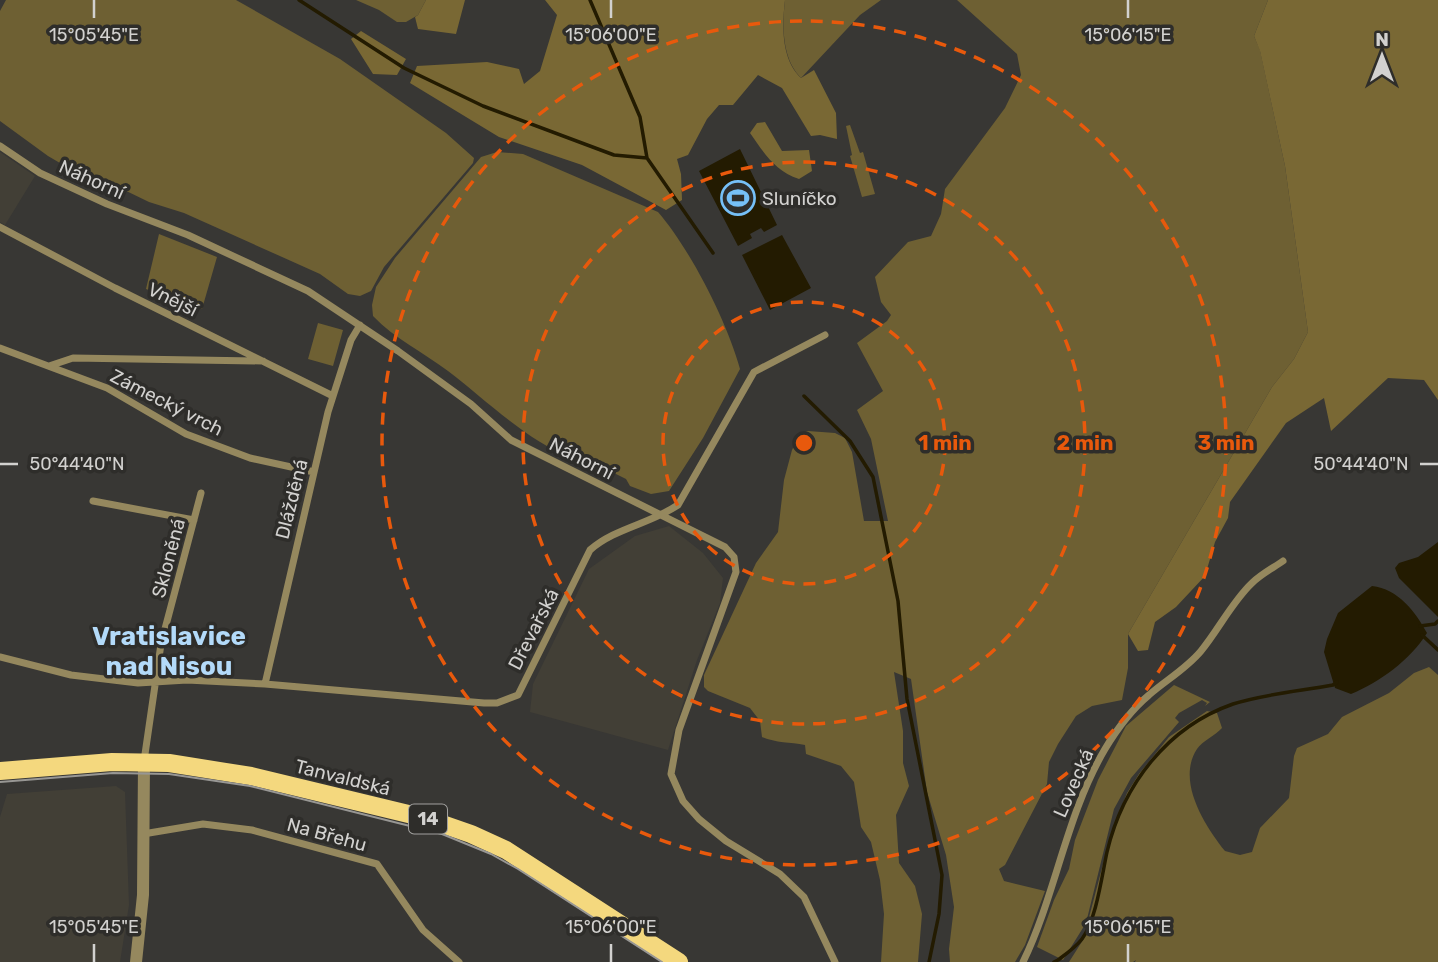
<svg xmlns="http://www.w3.org/2000/svg" width="1438" height="962" font-family="Rubik,sans-serif">
  <style>
    .built { fill: #423f36 }
    .green { fill: #6e6033 }
    .forest { fill: #796834 }
    .water { fill: #231b01 }
    .lines { fill: none; stroke-linecap: round; stroke-linejoin: round }
    .stream { stroke: #231b01; stroke-width: 3.5 }
    .minor { stroke: #95885e; stroke-width: 7 }
    .tertiary { stroke: #95885e; stroke-width: 12 }
    .primary { stroke: #f4d87e; stroke-width: 18 }
    .tram { stroke: #989794; stroke-width: 2 }
    .ticks { fill: none; stroke: #d2d1cf; stroke-width: 2.5 }
    .ring { fill: none; stroke: #e8590c; stroke-width: 3.5; stroke-dasharray: 12 9 }
    .labels { text-anchor: middle; stroke-width: 7; stroke-linejoin: round; paint-order: stroke }
    .shield { fill: #2e2d2a; stroke: #a1a09e; stroke-width: 2 }
    .shield-label { font-size: 18px; font-weight: bold; fill: #d2d1cf }
    .street-label { font-size: 19px; fill: #d2d1cf; stroke: #2e2d2a }
    .poi-label { font-size: 19px; fill: #d2d1cf; stroke: #2e2d2a; text-anchor: start }
    .district-label { font-size: 26px; font-weight: bold; fill: #b3daf9; stroke: #2e2d2a }
    .ticks-label { font-size: 18px; text-anchor: middle; fill: #d2d1cf; stroke: #2e2d2a; stroke-width: 7; stroke-linejoin: round; paint-order: stroke }
    .centre { fill: #e8590c; stroke: #2e2d2a; stroke-width: 3.5 }
    .ring-label { font-size: 21px; text-anchor: middle; font-weight: bold; fill: #e8590c; stroke: #2e2d2a; stroke-width: 7; stroke-linejoin: round; paint-order: stroke }
  </style>
  <rect width="100%" height="100%" fill="#383734"/>
  <path class="built" d="M0 152 35 176 5 225 0 222Z
    M669 526 703 553 723 578 720 603 697 660 668 750 530 712 533 684 589 569 635 536Z
    M116 786 125 792 129 905 120 962H0V817L7 794Z"/>
  <path class="green" d="M6 0H236L340 59 446 133 474 158 473 163 384 267 371 291 360 296 348 294 320 274 184 213 149 202 116 186 77 173 48 156 0 121V11Z
    M356 0H426L418 15 406 22H397L379 10Z
    M785 0H881L860 15 801 78C782 59 782 27 785 0Z
    M957 0H1268L1254 36 1260 50 1285 166 1308 332 1294 359 1272 387 1128 634V668L1122 700 1092 706 1076 716 1058 744 1049 762 1047 784 1005 865 999 869 1004 881 1045 891 1025 945 1015 962H950L949 949 954 907 946 855 927 792 911 679 894 672 903 731V763L909 786 896 815 899 863 915 886 922 914 918 962H881L884 914 880 880 871 842 861 827 854 782 841 766 806 754 805 745C790 742 776 743 762 737L760 721 750 708 708 691 704 687V675L756 563 778 532 784 480 792 450 800 434 808 431 835 433 845 438 852 452 864 521H888L871 439 857 410 883 391 857 343 887 321 891 315 881 302 875 277 908 242 931 236 941 214 945 189 1005 108 1021 75 1017 54Z
    M850 125 860 153 863 152 875 194 862 197 850 156 852 155 846 126Z
    M497 152 523 154 658 212C690 249 727 321 740 369L703 438 669 491 651 494 630 486 626 479 578 455 572 458C527 441 486 400 448 371 423 352 395 339 373 316L372 305 376 287 395 258 481 157Z
    M159 234 217 257 202 309 146 289Z
    M318 323 343 330 333 366 308 359Z
    M1429 667 1438 675V962H1135L1136 960 1133 962H1069L1083 940 1111 834 1127 793 1139 774 1169 737 1207 711 1217 713 1222 728C1215 736 1202 741 1197 749 1176 781 1205 826 1225 851L1240 855 1252 852 1260 828 1289 798 1294 756 1297 748 1328 734 1342 717 1389 693 1414 673Z
    M1174 685 1210 702 1205 706 1207 703 1202 700 1179 713 1175 718 1179 722 1131 778 1114 809 1086 923 1063 960 1037 947 1054 900 1069 869 1075 840 1098 780 1126 726Z"/>
  <path class="forest" d="M426 0H465L456 34 418 29 415 17 418 15Z
    M545 0H785C782 26 781 59 801 78L814 70 836 113 837 139 820 135 811 136 782 88 758 75 733 105H719L707 119 688 155 677 159 681 174 682 200 666 210 582 165 499 137 410 83 417 66 487 62 519 69 524 84 540 71 557 15Z
    M1268 0H1438V400L1424 380 1388 378 1331 431 1324 398 1286 423 1230 502 1228 518 1215 542 1205 576 1176 607 1155 622 1148 650 1138 651 1128 634 1272 387 1294 359 1308 332 1285 166 1260 51 1254 36Z
    M361 31 406 59 397 75 373 74 351 39Z
    M765 122 782 151 809 150 812 171 799 179C775 171 764 153 750 133L757 123Z"/>
  <path class="water" d="M740 149 777 225 764 232 761 228 750 234 752 238 738 246 699 171Z
    M782 235 811 288 770 310 742 255Z
    M1438 542V617L1399 578 1395 568 1399 563 1418 557Z
    M1372 586C1398 589 1415 611 1427 633 1410 660 1380 682 1351 694L1335 688 1324 652 1327 639 1338 613Z"/>
  <g class="lines">
    <path class="stream" d="M299 0 404 68 483 106 614 155 647 158
      M590 0 640 117 647 158 713 253
      M804 396 850 441 873 477 898 601 907 699 942 875 939 914 929 962
      M1420 626 1435 624 1438 621
      M1422 635 1438 650
      M1054 962 1058 960C1066 954 1076 947 1082 939 1096 921 1102 875 1107 852 1123 785 1167 727 1233 704 1264 694 1300 691 1333 685L1337 682"/>
    <path class="minor" d="M0 146 40 173 107 204 188 235 308 291 398 351 471 404 511 440 725 547 734 557 736 572 679 730 671 774 683 801 699 819 726 841 780 874 804 897 835 962
      M0 227 115 288 333 396
      M0 348 107 388 186 434 250 458 314 472
      M49 366 73 358 263 361
      M93 501 194 520
      M0 657 71 675 138 683 187 680 265 684 484 703H497L518 695 590 550C615 528 650 524 678 505L754 372 825 335
      M265 684 328 412 351 340 360 325
      M144 761 161 644 201 493
      M143 834 203 824 252 830 377 864 423 930 459 962
      M1023 962C1056 894 1066 815 1105 749 1117 729 1131 710 1149 695 1166 680 1186 669 1201 651 1219 629 1232 602 1252 583 1261 574 1273 568 1283 561"/>
    <path class="tertiary" d="M136 962 143 895 144 762"/>
    <path class="primary" d="M0 771 112 762 169 763 251 776 425 818 471 834 506 850 679 962"/>
    <path class="tram" d="M0 782 113 773 169 774 250 786 442 834 491 854 518 869 662 962"/>
  </g>
  <path class="ticks" d="M94 0V18M611 0V18M1128 0V18M0 464H18M1420 464H1438M94 944V962M611 944V962M1128 944V962"/>
  <g class="ring">
    <circle cx="804" cy="443" r="141"/>
    <circle cx="804" cy="443" r="281"/>
    <circle cx="804" cy="443" r="422"/>
  </g>
  <defs>
    <g id="stadium-ring" transform="scale(1.75)"><circle r="9.5" fill="#2e2d2a" stroke="#76c0f7" stroke-width="1.5"/><path d="M0-5a6.5 5 0 1 0 0 10a6.5 5 0 1 0 0-10ZM-3.5-1.8h7v3.6h-7Z" fill="#76c0f7"/></g>
  </defs>
  <g fill-rule="evenodd">
    <use href="#stadium-ring" x="738" y="198"/>
  </g>
  <g class="labels">
    <rect class="shield" x="409" y="804.5" width="38" height="29" rx="5"/>
    <g class="shield-label">
      <text x="428" y="825">14</text>
    </g>
    <g class="street-label">
      <text transform="translate(92 179) rotate(24)" y="7">Náhorní</text>
      <text transform="translate(173 299) rotate(26)" y="7">Vnější</text>
      <text transform="translate(167 402) rotate(27)" y="7">Zámecký vrch</text>
      <text transform="translate(582 458) rotate(27)" y="7">Náhorní</text>
      <text transform="translate(291 499) rotate(-76)" y="7">Dlážděná</text>
      <text transform="translate(168 558) rotate(-75)" y="7">Skloněná</text>
      <text transform="translate(533 629) rotate(-63)" y="7">Dřevařská</text>
      <text transform="translate(343 777) rotate(14)" y="7">Tanvaldská</text>
      <text transform="translate(1073 783) rotate(-66)" y="7">Lovecká</text>
      <text transform="translate(327 834) rotate(15)" y="7">Na Břehu</text>
    </g>
    <g class="poi-label">
      <text x="762" y="205">Sluníčko</text>
    </g>
    <g class="district-label">
      <text x="169" y="645">Vratislavice<tspan x="169" dy="30">nad Nisou</tspan></text>
    </g>
  </g>
  <g class="ticks-label">
    <text x="94" y="41">15°05'45"E</text>
    <text x="611" y="41">15°06'00"E</text>
    <text x="1128" y="41">15°06'15"E</text>
    <text x="77" y="470">50°44'40"N</text>
    <text x="1361" y="470">50°44'40"N</text>
    <text x="94" y="933">15°05'45"E</text>
    <text x="611" y="933">15°06'00"E</text>
    <text x="1128" y="933">15°06'15"E</text>
  </g>
  <circle cx="804" cy="443" r="10" class="centre"/>
  <g class="ring-label">
    <text x="945" y="450">1 min</text>
    <text x="1085" y="450">2 min</text>
    <text x="1226" y="450">3 min</text>
  </g>
  <g transform="translate(1382 56)" stroke="#2e2d2a" stroke-width="5" paint-order="stroke">
  <path d="M0-5L12 26L0 18L-12 26Z" fill="#d2d1cf"/>
  <text y="-10" font-size="19" font-weight="bold" text-anchor="middle" fill="#d2d1cf">N</text>
  </g>
</svg>
